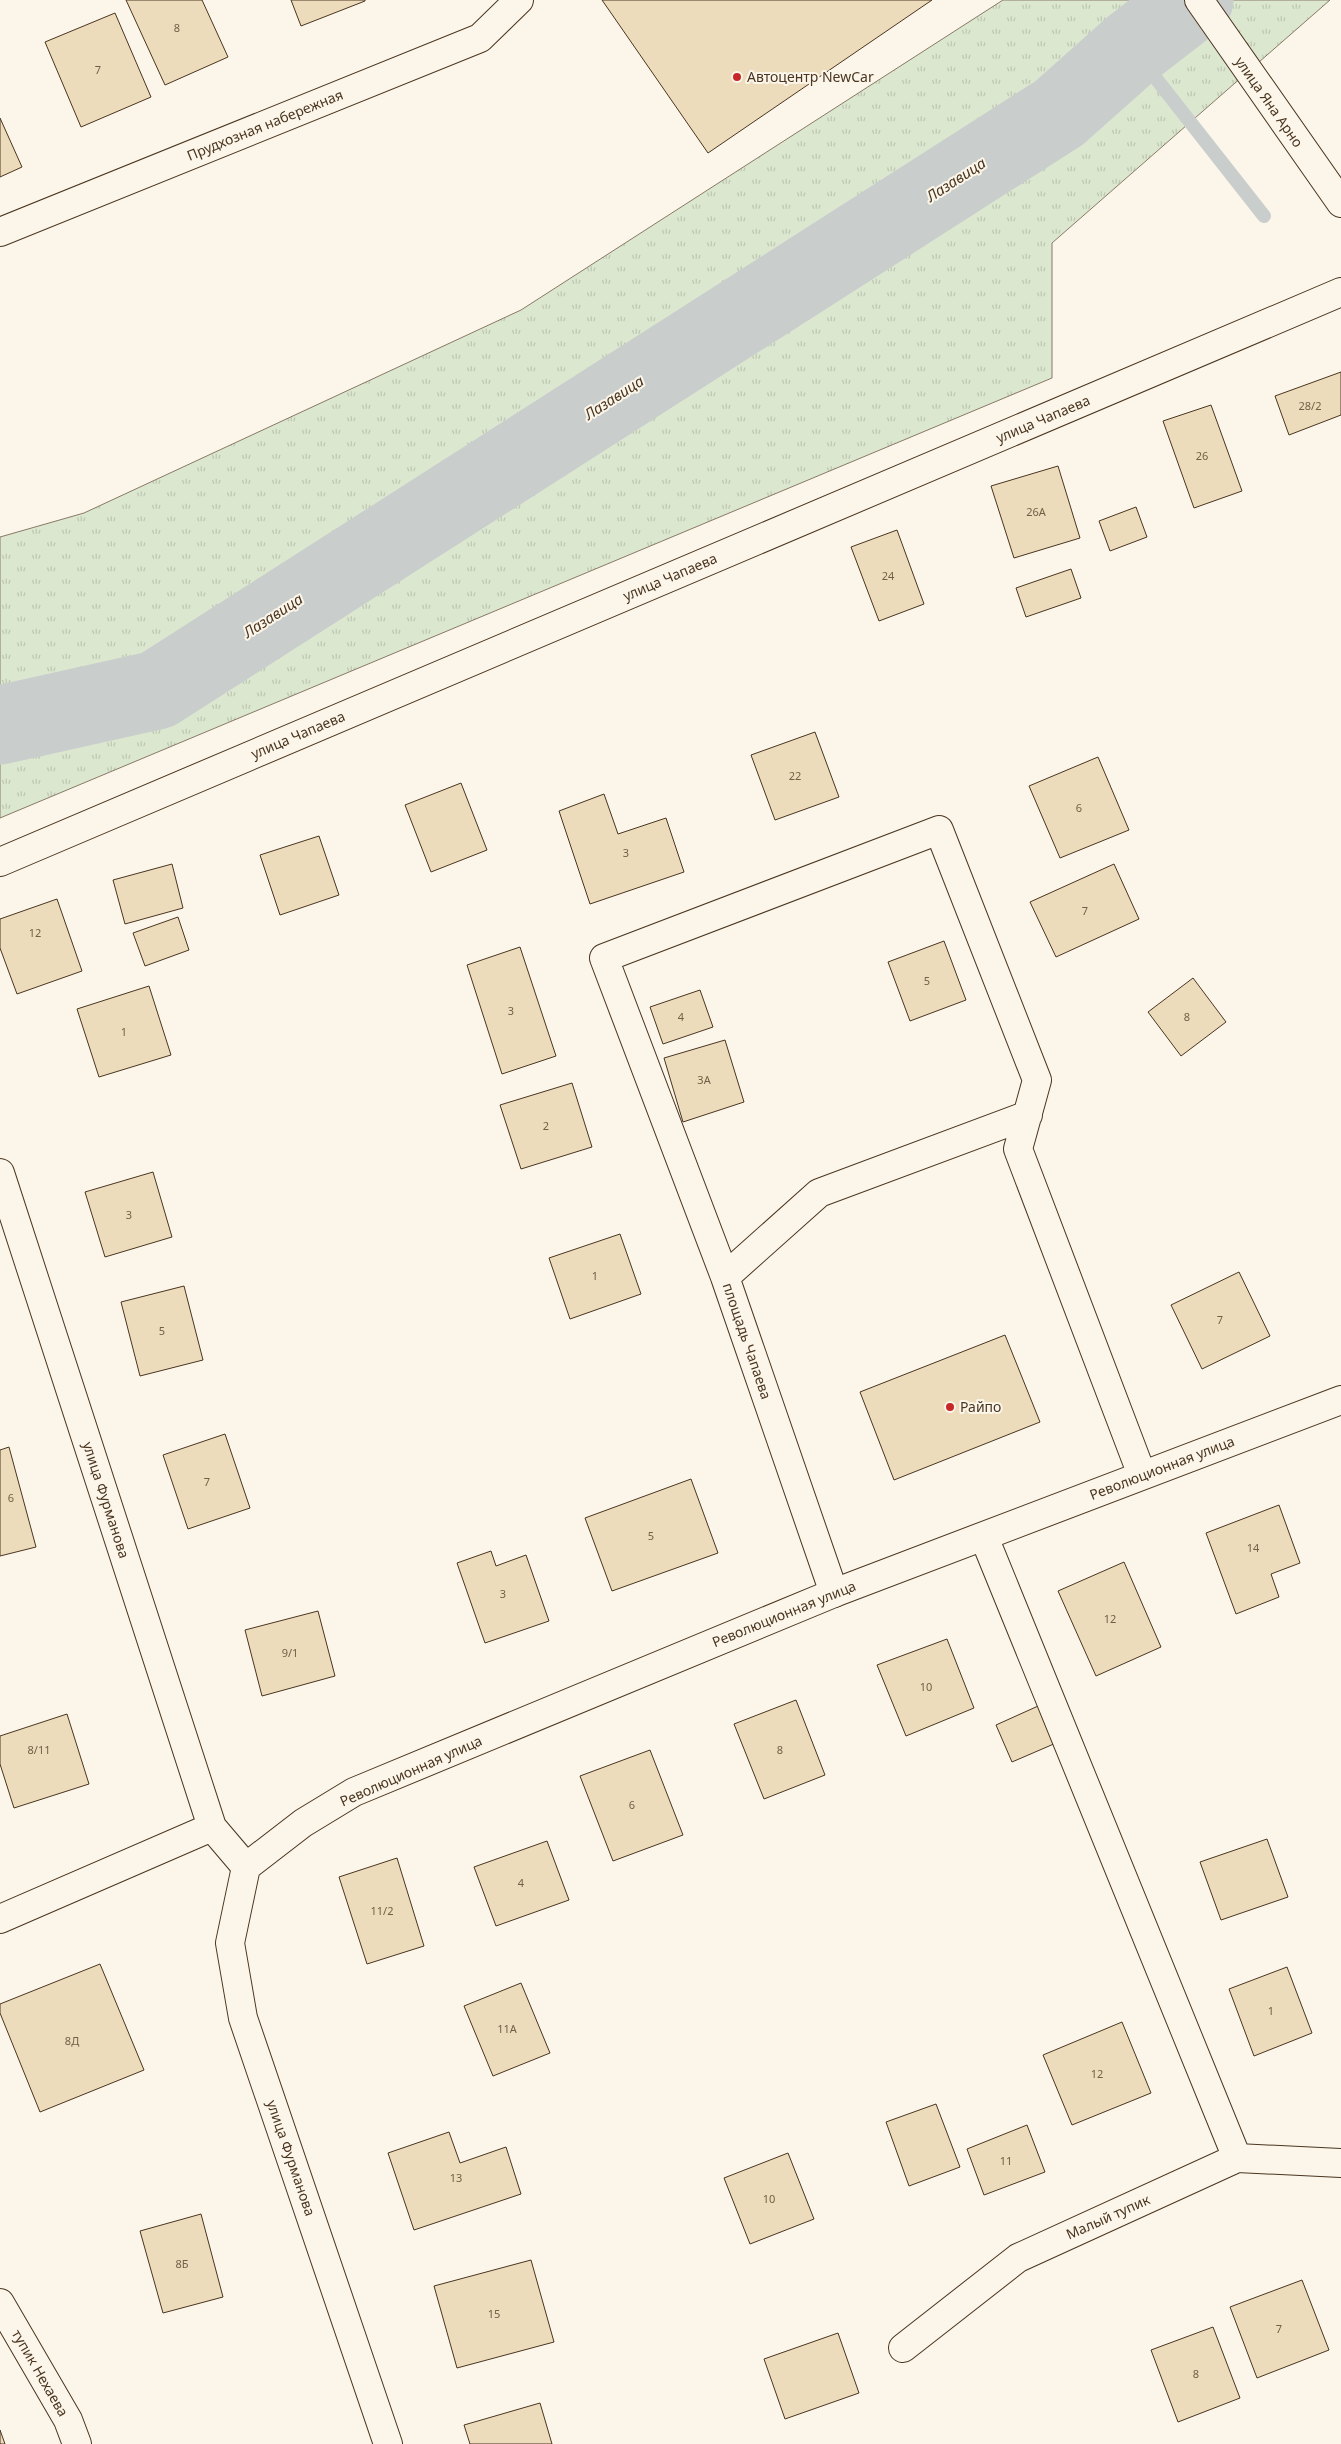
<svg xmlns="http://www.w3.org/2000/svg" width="1341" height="2444" font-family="'Noto Sans',sans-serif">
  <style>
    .grass { fill: url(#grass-tufts); stroke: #887966 }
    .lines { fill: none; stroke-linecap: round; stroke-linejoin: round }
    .stream { stroke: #c9cecd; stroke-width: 14 }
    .river { stroke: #c9cecd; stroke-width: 79 }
    .building { fill: #ecdcbc; stroke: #4a3520 }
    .minor-casing { stroke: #4a3520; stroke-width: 30 }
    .major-casing { stroke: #4a3520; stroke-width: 30 }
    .minor { stroke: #fbf6e9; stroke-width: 28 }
    .major { stroke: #fbf6e9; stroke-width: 28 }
    .poi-dot { fill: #c62828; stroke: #fbf6e9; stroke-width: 2 }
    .labels { text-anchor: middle; stroke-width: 4; stroke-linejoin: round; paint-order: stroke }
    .number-label { font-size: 11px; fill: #725f47 }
    .poi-label { font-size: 14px; fill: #4a3520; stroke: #fbf6e9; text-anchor: start }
    .street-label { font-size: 14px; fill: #4a3520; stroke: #fbf6e9 }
    .water-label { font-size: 15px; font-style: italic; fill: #4a3520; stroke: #fbf6e9 }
  </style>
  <defs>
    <pattern id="grass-tufts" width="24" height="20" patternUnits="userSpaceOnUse" patternTransform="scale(1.25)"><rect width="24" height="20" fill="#dce7d0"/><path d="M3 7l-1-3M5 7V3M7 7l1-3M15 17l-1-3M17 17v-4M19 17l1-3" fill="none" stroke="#bec7b2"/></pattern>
  </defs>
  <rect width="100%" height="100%" fill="#fbf6e9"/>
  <path class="grass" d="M1003 0H1330L1052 243V378L0 818V537L84 513 521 310Z"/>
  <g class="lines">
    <path class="stream" d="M1132 48 1264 216"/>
    <path class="river" d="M0 725 157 690 1059 113 1132 48 1194 0"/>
  </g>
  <path class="building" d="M126 0H202L228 57 165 85Z
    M291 0H365V1L301 26Z
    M602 0H932L708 153Z
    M115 13 151 97 81 127 45 42Z
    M0 118 22 167 0 177Z
    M1341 372V415L1289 435 1275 396Z
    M1211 405 1242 491 1194 508 1163 421Z
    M1058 466 1080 538 1014 558 991 486Z
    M1136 507 1147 537 1110 551 1099 521Z
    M897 530 924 604 879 621 851 547Z
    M1071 569 1081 598 1026 617 1016 588Z
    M815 732 839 797 775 820 751 755Z
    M1098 757 1129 830 1060 858 1029 786Z
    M461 783 487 850 431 872 405 805Z
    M604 794 618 834 666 818 684 872 590 904 559 811Z
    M319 836 339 895 280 915 260 855Z
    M172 864 183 908 125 924 113 880Z
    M1114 864 1139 919 1056 957 1030 902Z
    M57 899 82 971 17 994 0 948V919Z
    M178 917 189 950 145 966 133 933Z
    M944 941 966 1000 910 1021 888 962Z
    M520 947 556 1056 502 1074 467 965Z
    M1193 978 1226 1022 1181 1056 1148 1012Z
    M149 986 171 1055 99 1077 77 1009Z
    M700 990 713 1027 663 1044 650 1007Z
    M725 1040 744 1102 683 1122 664 1058Z
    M572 1083 592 1147 521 1169 500 1105Z
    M153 1172 172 1237 105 1257 85 1192Z
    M620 1234 641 1294 570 1319 549 1258Z
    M1239 1272 1270 1336 1202 1369 1171 1305Z
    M184 1286 203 1360 140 1376 121 1302Z
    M1005 1335 1040 1422 894 1480 860 1392Z
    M225 1434 250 1508 188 1529 163 1455Z
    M9 1447 36 1547 0 1556V1450Z
    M691 1479 718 1553 612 1591 585 1518Z
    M1279 1505 1300 1563 1271 1574 1279 1597 1236 1614 1206 1533Z
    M491 1551 496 1566 526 1555 549 1621 485 1643 457 1563Z
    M1124 1562 1161 1647 1096 1676 1058 1591Z
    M318 1611 335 1676 262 1696 245 1630Z
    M947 1639 974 1708 906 1736 877 1665Z
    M796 1700 825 1775 764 1799 734 1724Z
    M1047 1702 1063 1740 1012 1762 996 1725Z
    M67 1714 89 1784 14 1808 0 1764V1736Z
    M650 1750 683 1835 613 1861 580 1776Z
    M1267 1839 1288 1897 1221 1920 1200 1862Z
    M547 1841 569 1900 496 1926 474 1867Z
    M397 1858 424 1946 367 1964 339 1877Z
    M100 1964 144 2070 40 2112 0 2013V2004Z
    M1287 1967 1312 2033 1254 2056 1229 1989Z
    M521 1983 550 2053 493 2076 464 2006Z
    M1122 2022 1151 2093 1072 2125 1043 2055Z
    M936 2104 960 2167 909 2186 886 2122Z
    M1027 2125 1045 2172 984 2195 967 2149Z
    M449 2132 460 2163 506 2147 521 2194 414 2230 388 2153Z
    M788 2153 814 2219 750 2244 724 2178Z
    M201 2214 223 2297 163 2313 140 2231Z
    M531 2260 554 2342 457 2368 434 2286Z
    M1302 2280 1329 2350 1257 2378 1230 2307Z
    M1213 2327 1240 2398 1178 2422 1151 2350Z
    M838 2333 859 2393 785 2419 764 2359Z
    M540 2403 552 2444H470L464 2425Z
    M0 2430 5 2444H0Z"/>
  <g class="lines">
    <g class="minor-casing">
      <path id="minor" d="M0 232 480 38 519 0
        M0 862 1341 292
        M0 1173 212 1827
        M725 1277 604 958 939 830 1037 1080 1018 1149 1142 1475
        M984 1537 1237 2158
        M834 1593 725 1277 819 1193 1028 1115
        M0 1919 212 1827 246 1867
        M0 2303 68 2420 77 2444
        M903 2348 1018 2258 1237 2158 1341 2163"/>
    </g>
    <g class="major-casing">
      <path id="major" d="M1199 0 1341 203
        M388 2444 243 2018 230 1943 246 1867 303 1823 354 1792 834 1593 1341 1400"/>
    </g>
    <use href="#minor" class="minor"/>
    <use href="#major" class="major"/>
  </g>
  <g class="poi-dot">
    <circle cx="737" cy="77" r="5"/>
    <circle cx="950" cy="1407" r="5"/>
  </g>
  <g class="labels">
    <g class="number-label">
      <text x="177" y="32">8</text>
      <text x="98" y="74">7</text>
      <text x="1310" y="410">28/2</text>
      <text x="1202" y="460">26</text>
      <text x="1036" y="516">26А</text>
      <text x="888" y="580">24</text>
      <text x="795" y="780">22</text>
      <text x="1079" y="812">6</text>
      <text x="626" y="857">3</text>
      <text x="1085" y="915">7</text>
      <text x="35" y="937">12</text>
      <text x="927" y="985">5</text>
      <text x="511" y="1015">3</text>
      <text x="681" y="1021">4</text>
      <text x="1187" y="1021">8</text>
      <text x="124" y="1036">1</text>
      <text x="704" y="1084">3А</text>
      <text x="546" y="1130">2</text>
      <text x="129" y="1219">3</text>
      <text x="595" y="1280">1</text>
      <text x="1220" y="1324">7</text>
      <text x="162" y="1335">5</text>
      <text x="207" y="1486">7</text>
      <text x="11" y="1502">6</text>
      <text x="651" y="1540">5</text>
      <text x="1253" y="1552">14</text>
      <text x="503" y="1598">3</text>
      <text x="1110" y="1623">12</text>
      <text x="290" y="1657">9/1</text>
      <text x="926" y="1691">10</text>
      <text x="39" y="1754">8/11</text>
      <text x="780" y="1754">8</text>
      <text x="632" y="1809">6</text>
      <text x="521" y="1887">4</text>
      <text x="382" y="1915">11/2</text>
      <text x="1271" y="2015">1</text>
      <text x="507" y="2033">11А</text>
      <text x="72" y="2045">8Д</text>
      <text x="1097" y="2078">12</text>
      <text x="1006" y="2165">11</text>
      <text x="456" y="2182">13</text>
      <text x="769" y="2203">10</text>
      <text x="182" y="2268">8Б</text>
      <text x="494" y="2318">15</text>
      <text x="1279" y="2333">7</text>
      <text x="1196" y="2378">8</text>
    </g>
    <g class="poi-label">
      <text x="747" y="82">Автоцентр NewCar</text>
      <text x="960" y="1412">Райпо</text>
    </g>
    <g class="street-label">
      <text transform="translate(1269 102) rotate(55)" y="5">улица Яна Арно</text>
      <text transform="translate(265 125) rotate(-22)" y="5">Прудхозная набережная</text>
      <text transform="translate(1043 419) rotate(-23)" y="5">улица Чапаева</text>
      <text transform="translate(670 577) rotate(-23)" y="5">улица Чапаева</text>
      <text transform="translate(298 735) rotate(-23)" y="5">улица Чапаева</text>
      <text transform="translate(747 1341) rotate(71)" y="5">площадь Чапаева</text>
      <text transform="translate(1162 1468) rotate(-21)" y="5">Революционная улица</text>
      <text transform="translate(106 1500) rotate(72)" y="5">улица Фурманова</text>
      <text transform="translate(784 1614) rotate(-22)" y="5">Революционная улица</text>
      <text transform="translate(411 1771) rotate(-24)" y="5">Революционная улица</text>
      <text transform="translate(291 2158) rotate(71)" y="5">улица Фурманова</text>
      <text transform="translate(1108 2217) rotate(-24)" y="5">Малый тупик</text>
      <text transform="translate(40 2373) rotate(60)" y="5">тупик Нехаева</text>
    </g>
    <g class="water-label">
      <text transform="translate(956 180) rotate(-33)" y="5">Лазавица</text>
      <text transform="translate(614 398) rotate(-33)" y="5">Лазавица</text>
      <text transform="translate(273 616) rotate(-33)" y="5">Лазавица</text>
    </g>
  </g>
</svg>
